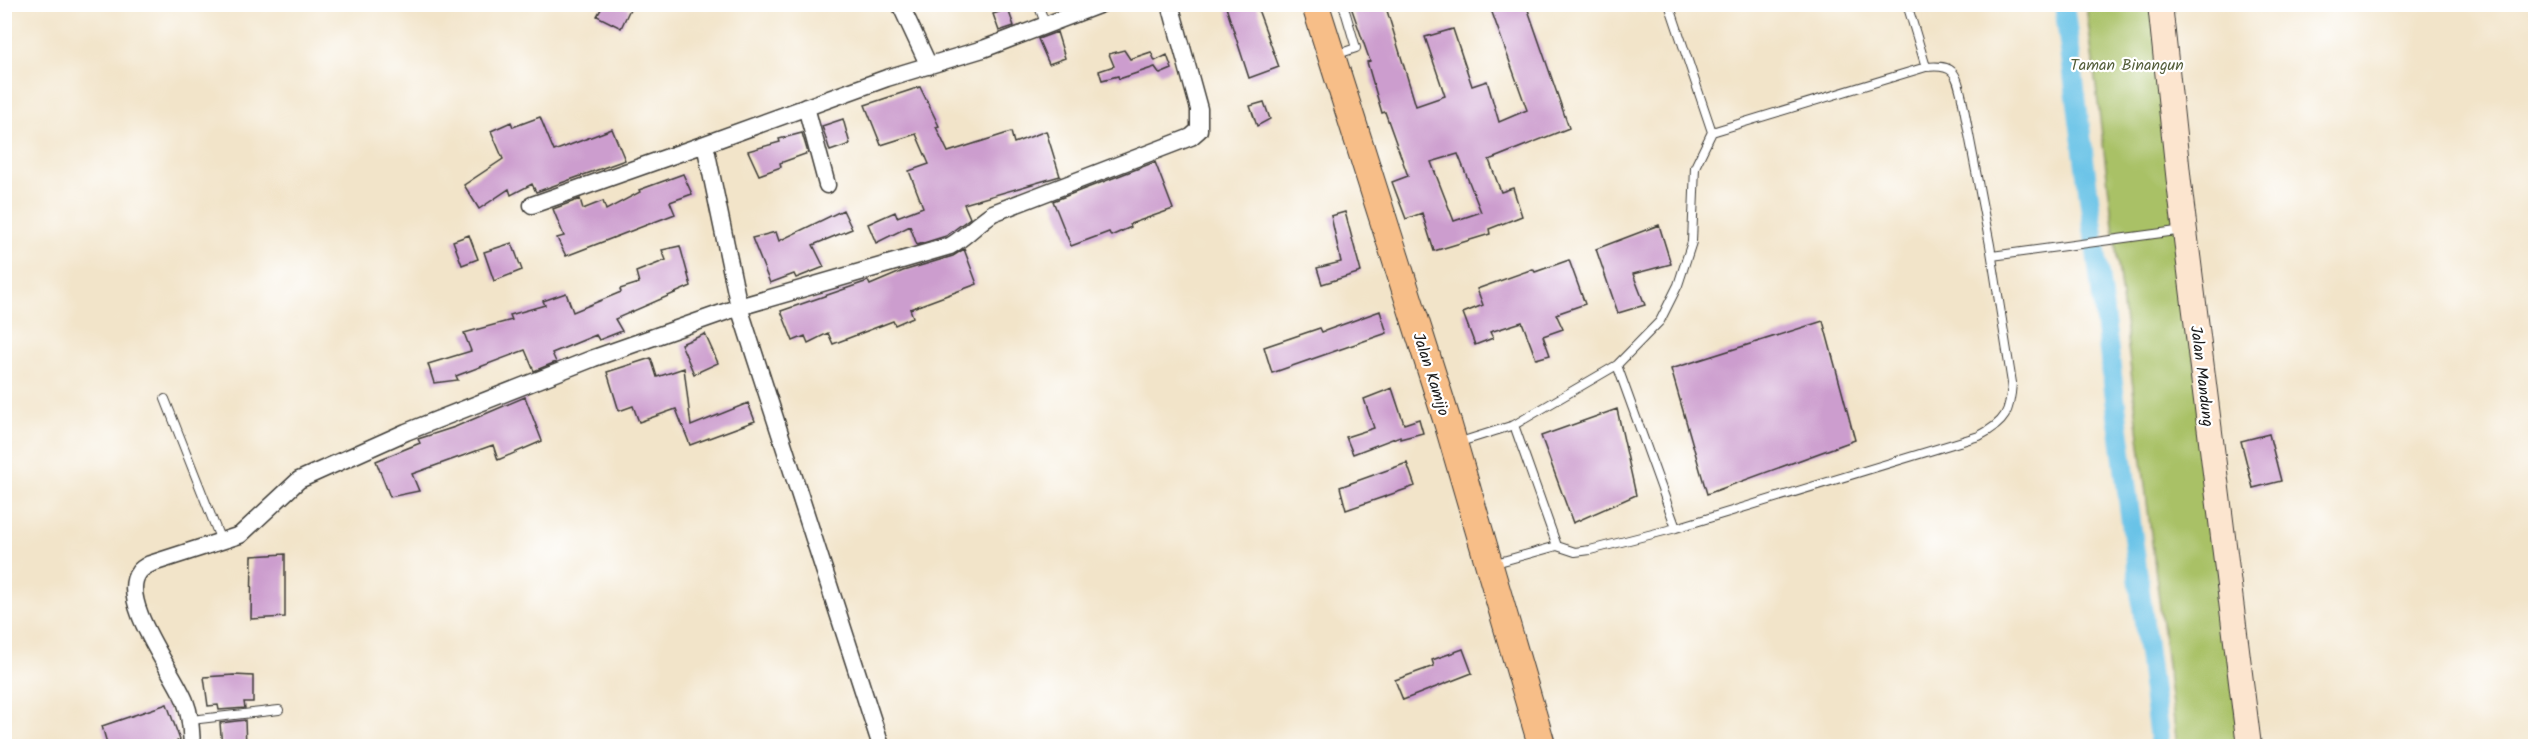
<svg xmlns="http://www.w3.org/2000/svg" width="2540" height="751" font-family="Kalam,sans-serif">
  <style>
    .green { fill: #a9c166; stroke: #626e41; stroke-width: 1.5 }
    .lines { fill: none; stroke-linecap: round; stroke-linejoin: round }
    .canal { stroke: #69c3e7; stroke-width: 20 }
    .building { fill: #cc9dce; fill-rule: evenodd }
    .lane-casing { stroke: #3c3a36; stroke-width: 10 }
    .street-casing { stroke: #3c3a36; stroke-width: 19 }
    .secondary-casing { stroke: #3c3a36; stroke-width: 26 }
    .primary-casing { stroke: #3c3a36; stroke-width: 29 }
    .lane { stroke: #fff; stroke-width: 8 }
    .street { stroke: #fff; stroke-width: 16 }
    .secondary { stroke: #fce5cf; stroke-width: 24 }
    .primary { stroke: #f7be88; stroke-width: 27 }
    .labels { text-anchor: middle; stroke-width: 4.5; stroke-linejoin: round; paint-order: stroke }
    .park-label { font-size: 16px; fill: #545e3a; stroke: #fff }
    .street-label { font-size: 16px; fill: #1c1c1c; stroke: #fff }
  </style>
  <rect width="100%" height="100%" fill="#fff"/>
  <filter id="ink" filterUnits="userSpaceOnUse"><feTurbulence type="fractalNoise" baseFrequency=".0167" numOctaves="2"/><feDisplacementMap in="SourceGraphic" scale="12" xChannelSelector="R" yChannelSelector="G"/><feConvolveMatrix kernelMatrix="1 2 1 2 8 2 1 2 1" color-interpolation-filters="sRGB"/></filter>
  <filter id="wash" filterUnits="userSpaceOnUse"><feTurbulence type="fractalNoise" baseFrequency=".008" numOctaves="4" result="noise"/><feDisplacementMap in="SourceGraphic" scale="24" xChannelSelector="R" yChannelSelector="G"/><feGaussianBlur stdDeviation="1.35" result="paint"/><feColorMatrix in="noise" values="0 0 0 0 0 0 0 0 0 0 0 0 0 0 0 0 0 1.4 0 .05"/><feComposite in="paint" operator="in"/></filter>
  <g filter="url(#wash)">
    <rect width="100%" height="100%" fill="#f2e4c9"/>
    <path class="green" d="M2086 5H2153L2240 746H2177Z"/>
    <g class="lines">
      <path class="canal" d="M2064 4 2160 746"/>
    </g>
    <g id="blocks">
      <path class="building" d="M604 4H617L630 9 621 28 597 16Z
        M1225 4H1256L1279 67 1249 78Z
        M1350 4H1385L1416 106 1445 96 1425 37 1453 29 1472 86 1487 81 1499 122 1527 110 1489 4H1526L1569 128 1489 160 1501 192 1513 188 1522 216 1489 229 1490 234 1434 251 1422 213 1406 219 1392 182 1408 176 1385 112 1382 113 1367 62 1370 61ZM1458 154 1481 212 1454 221 1431 162Z
        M1008 9 1014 26 999 31 993 14Z
        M1057 32 1065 58 1049 64 1038 39Z
        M1124 50 1130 59 1151 52 1155 61 1167 55 1172 69 1160 74 1155 67 1119 79 1118 76 1102 80 1099 71 1114 66 1109 54Z
        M920 87 939 126 936 127 948 152 1011 132 1014 143 1046 131 1060 176 964 204 970 218 946 236 917 245 910 226 876 243 868 224 895 212 897 217 923 207 909 171 929 164 916 134 881 145 865 105Z
        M1264 102 1270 119 1257 126 1250 106Z
        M540 117 554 151 612 129 625 160 536 192 532 184 511 195 509 189 479 209 464 185 503 159 491 131 511 122 513 127Z
        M843 119 850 144 830 151 822 126Z
        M802 133 808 153 780 163 781 167 759 175 748 151 780 142 779 139Z
        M1155 162 1173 209 1130 224 1131 227 1111 236 1109 232 1071 246 1053 201Z
        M683 174 692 194 670 202 675 214 566 256 557 238 564 236 553 209 580 199 583 209 603 201 606 210 640 192 639 190Z
        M843 210 852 229 813 245 824 267 796 278 794 274 770 283 752 238 776 232 779 241Z
        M1345 212 1361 272 1322 284 1317 268 1341 262 1331 216Z
        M1659 225 1671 264 1633 274 1645 305 1618 313 1596 249Z
        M469 235 478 259 462 265 453 241Z
        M512 243 522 270 494 281 484 252Z
        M680 246 691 286 615 319 622 331 599 340 596 335 552 353 556 362 534 371 525 350 456 376 458 380 434 383 428 364 471 351 464 333 512 320 510 315 545 305 543 301 566 293 573 312 621 292 620 289 639 283 636 272 666 260 662 250Z
        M964 249 977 284 910 309 913 317 895 325 893 321 833 344 828 333 808 343 805 336 793 341 781 311 868 281 870 285 903 271 953 256Z
        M1569 260 1585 304 1556 314 1563 329 1543 336 1550 355 1536 359 1522 322 1490 332 1493 338 1475 345 1463 313 1483 305 1477 289 1533 269 1535 272Z
        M1380 311 1387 333 1272 373 1264 347 1320 328 1322 332Z
        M1823 321 1855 440 1707 494 1671 369Z
        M705 334 718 363 694 374 681 344Z
        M651 358 657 377 684 368 691 426 748 403 755 421 690 445 676 409 639 422 633 406 619 411 607 372Z
        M1392 388 1404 424 1419 419 1423 433 1400 439V436L1353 454 1346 437 1374 428 1364 399Z
        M525 397 542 441 498 460 493 445 412 474 419 491 390 497 376 461 420 443 418 439 455 427Z
        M1617 409 1636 495 1573 523 1541 436Z
        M2269 434 2281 481 2253 488 2241 441Z
        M1407 463 1415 486 1346 510 1340 487Z
        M285 554V617L251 619 252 556Z
        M1463 649 1472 673 1403 700 1395 680 1434 666 1432 660Z
        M234 675 253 676V702H244L245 708 219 710 218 705 208 706 204 677Z
        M167 704 180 740 163 747H108L102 726Z
        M245 720 246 747H222L220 723Z"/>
    </g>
  </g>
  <g filter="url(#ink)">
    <use href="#blocks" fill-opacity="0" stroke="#3c3a36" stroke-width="1.5"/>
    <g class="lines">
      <g class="lane-casing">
        <path id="lane" d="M1038 4 1046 26
          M1669 4 1712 132
          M1335 55 1356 48 1343 4
          M1992 256 2184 230
          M1617 365 1676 528
          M165 399 221 541
          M1457 443 1514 425
          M1557 546 1514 425 1617 365 1660 321 1678 285 1692 242 1695 167 1712 132 1926 67 1907 4
          M1492 564 1557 546 1575 552 1590 550 1676 528 1979 436C2006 422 2010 412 2012 383L1990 245 1962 98C1956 72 1954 64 1926 67
          M191 720 279 710"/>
      </g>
      <g class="street-casing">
        <path id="street" d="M900 4 929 66
          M806 107 827 185
          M532 205 705 144
          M192 746C191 731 191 716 185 701 174 672 117 600 139 572 141 569 146 566 150 564L240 535 299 480 406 432 594 358 739 307 705 144 887 78 983 49 1101 4
          M881 746 739 307 950 246C966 237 977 223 993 213L1191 137 1199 130V109L1170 4"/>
      </g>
      <g class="secondary-casing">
        <path id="secondary" d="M2160 4 2179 183 2249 746"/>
      </g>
      <g class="primary-casing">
        <path id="primary" d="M1315 4 1448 424 1542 746"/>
      </g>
      <use href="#lane" class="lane"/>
      <use href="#street" class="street"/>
      <use href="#secondary" class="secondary"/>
      <use href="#primary" class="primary"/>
    </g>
  </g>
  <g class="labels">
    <g class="park-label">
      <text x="2127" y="70">Taman Binangun</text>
    </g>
    <g class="street-label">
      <text transform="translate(1432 374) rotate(72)" y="6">Jalan Kamijo</text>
      <text transform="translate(2203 376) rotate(83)" y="6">Jalan Mandung</text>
    </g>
  </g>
  <rect width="2540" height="751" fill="none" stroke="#fff" stroke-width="24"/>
</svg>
